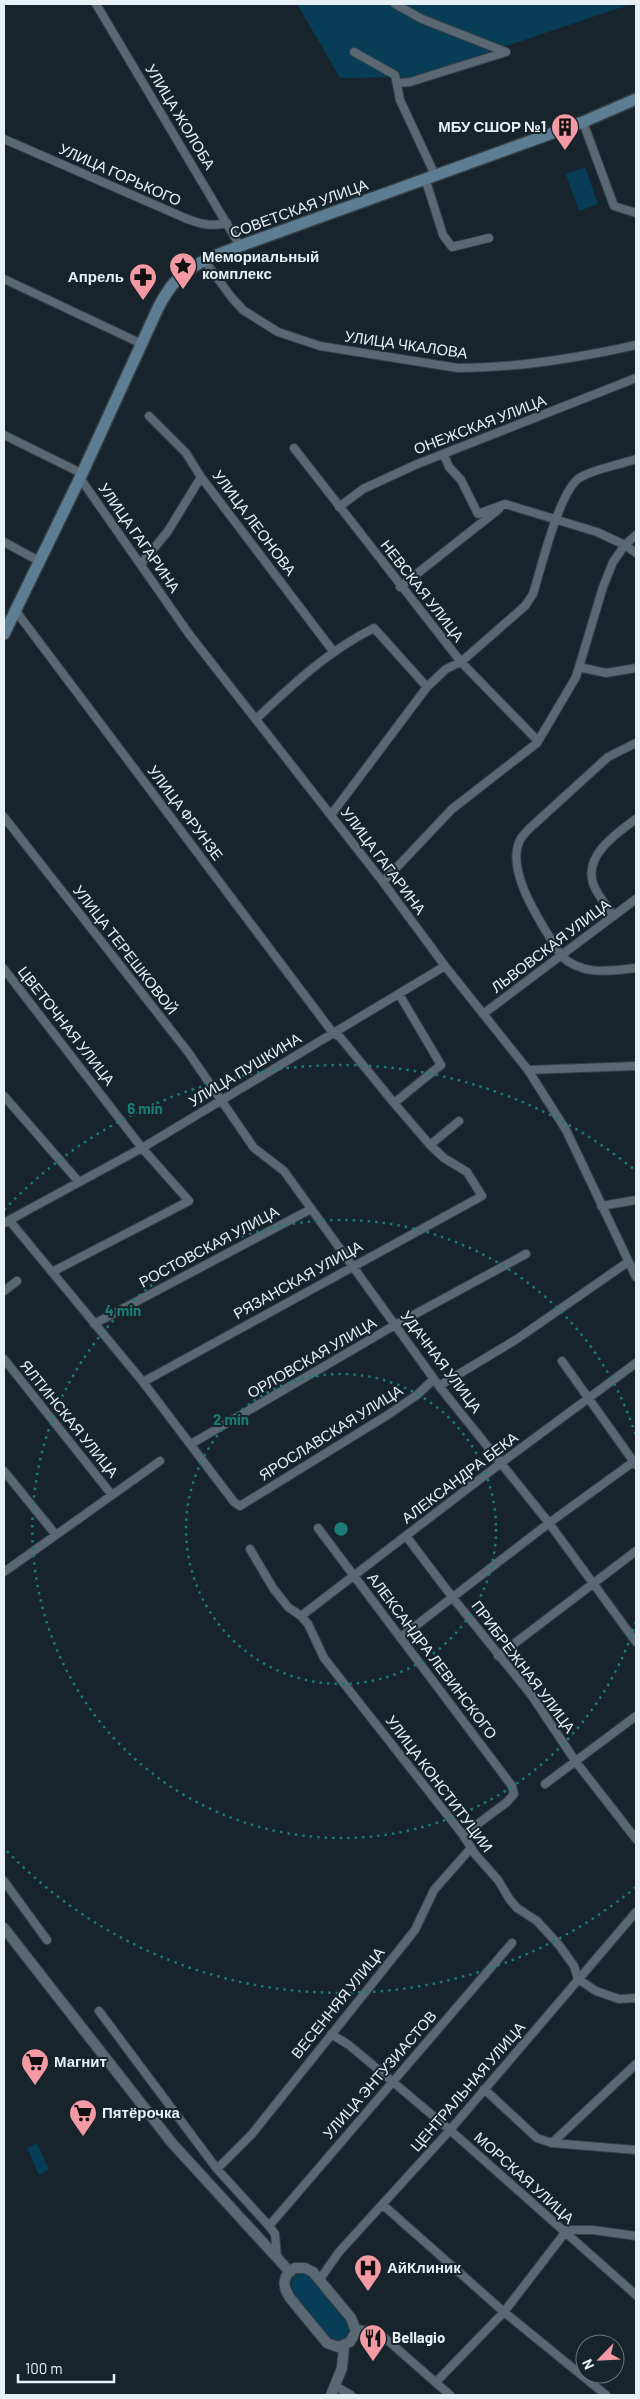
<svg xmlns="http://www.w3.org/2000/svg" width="640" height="2399" font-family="Barlow,sans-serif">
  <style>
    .green { fill: #073d57 }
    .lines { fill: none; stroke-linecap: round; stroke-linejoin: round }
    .minor-casing { stroke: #353f46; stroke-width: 10 }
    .tertiary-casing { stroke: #353f46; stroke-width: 12 }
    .secondary-casing { stroke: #353f46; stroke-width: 14 }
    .minor { stroke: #596872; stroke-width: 8 }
    .tertiary { stroke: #596872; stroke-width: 10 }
    .secondary { stroke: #5d7e92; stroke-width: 11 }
    .ring { fill: none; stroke: #1a7c75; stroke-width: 2.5; stroke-dasharray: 2.5 5 }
    .labels { text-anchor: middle; stroke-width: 4; stroke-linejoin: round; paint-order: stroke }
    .street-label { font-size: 15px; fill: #e7f0f5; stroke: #17242c }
    .poi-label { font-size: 15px; font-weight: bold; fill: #e7f0f5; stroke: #17242c; text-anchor: start }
    .centre { fill: #1a7c75; stroke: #17242c; stroke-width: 2.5 }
    .ring-label { font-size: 15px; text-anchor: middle; font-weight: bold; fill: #1a7c75; stroke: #17242c; stroke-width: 4; stroke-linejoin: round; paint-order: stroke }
  </style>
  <rect width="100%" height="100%" fill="#17242c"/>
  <path class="green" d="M297 4H631L414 77 340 78Z
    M585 167 598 204 579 211 566 174Z
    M37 2143 49 2170 39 2175 27 2148Z
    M303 2273 310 2277 348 2324 349 2331 344 2339 336 2340 328 2336 292 2291 291 2281 296 2275Z"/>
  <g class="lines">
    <g class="minor-casing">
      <path id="minor" d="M96 4 240 246
        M395 4 422 19 506 52
        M354 52 395 75 400 100 435 175
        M398 83 410 82 506 52
        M583 122 614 206 636 213
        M4 139 185 218C200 224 211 227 227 223
        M425 178 443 235 452 247 489 238
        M204 260 232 298 243 310 278 332 320 346 458 368C518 368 578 358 636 345
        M4 279 142 344
        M149 416 186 453 201 477 333 651
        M4 435 81 473
        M294 448 461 662 538 741
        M444 455 449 467 461 480 478 514 505 504 597 532 625 545 636 553
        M80 478 189 634 383 882 445 966 528 1070 566 1130 636 1277
        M339 507 363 489 415 465 636 378
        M4 542 39 561
        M141 564 168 531 201 477
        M400 587 499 509
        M15 610 333 1033 340 1037 394 1103 441 1065 399 994
        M579 667 606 673 636 668
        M256 719C293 684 328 651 374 628L427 687
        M636 743 608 757 530 828C527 831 522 836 520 840 504 873 545 928 561 956 583 976 609 971 636 968
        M331 815 427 687 446 669 461 662 525 606 533 594C541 569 560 487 581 477 597 468 619 465 636 459
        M4 817 188 1052 254 1148 284 1171 439 1386 549 1523 636 1642
        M383 882 452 809 537 743 576 677 603 587 613 562 625 545 636 535
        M614 916C607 906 596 894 593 883 584 855 617 833 636 819
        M4 969 142 1148 189 1201 52 1272
        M483 1014 636 899
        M528 1070 636 1066
        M4 1096 79 1182
        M430 1145 459 1121
        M601 1206 636 1200
        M9 1220 143 1382 234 1502 240 1506 386 1416 417 1395 434 1379
        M4 1223 142 1148 445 966
        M4 1291 17 1281
        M94 1324 311 1209
        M4 1359 112 1495
        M562 1361 636 1465
        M143 1382 482 1196 467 1172 444 1158 430 1145 394 1103
        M439 1386 517 1339 628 1262
        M191 1444 395 1325 526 1254
        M4 1471 56 1535
        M318 1528 512 1786 514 1794 507 1802 463 1835
        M406 1536 453 1598 532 1696 576 1762 636 1839
        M250 1549 273 1588 288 1607 301 1616 308 1624 324 1658 463 1835 475 1854 498 1880 510 1900 517 1908 537 1921 559 1945 574 1966 578 1979 596 1991 619 1999 636 1998
        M4 1572 160 1461
        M301 1616 501 1463 636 1363
        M401 1637 549 1523 636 1460
        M498 1656 636 1551
        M545 1784 636 1716
        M4 1881 47 1940
        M99 2011 217 2169 269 2226 275 2234 277 2257
        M331 2034 349 2045 450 2130 636 2295
        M484 2089 537 2138 552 2143 636 2150
        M552 2143 636 2064
        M217 2169 252 2134 415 1930 434 1890 471 1848
        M383 2205 504 2312 606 2395
        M269 2226 512 1943
        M320 2279 339 2252 450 2130 636 1912
        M356 2329 378 2332 450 2395
        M436 2382 504 2312 567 2230H593L636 2236
        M335 2386 351 2395"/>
    </g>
    <g class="tertiary-casing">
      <path id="tertiary" d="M4 1928 172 2143 290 2272
        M295 2268H305L313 2272 351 2318 356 2331 350 2342 338 2347 327 2343 290 2298C282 2286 282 2275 295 2268Z
        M331 2395 342 2368 344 2346"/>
    </g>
    <g class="secondary-casing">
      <path id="secondary" d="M4 634 80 478 158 308C163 299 168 289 175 282 192 263 217 255 240 246L583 122 636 99"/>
    </g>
    <use href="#minor" class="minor"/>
    <use href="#tertiary" class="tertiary"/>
    <use href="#secondary" class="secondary"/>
  </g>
  <g class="ring">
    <circle cx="341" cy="1529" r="155"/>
    <path d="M636 1622A309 309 0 1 1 636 1436"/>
    <path d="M636 1887A464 464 0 0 1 4 1848M4 1210A464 464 0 0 1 636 1171"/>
  </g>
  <defs>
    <g id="building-pin" transform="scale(1.4375)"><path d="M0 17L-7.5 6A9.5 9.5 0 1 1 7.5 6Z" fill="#f49aa4" stroke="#17242c"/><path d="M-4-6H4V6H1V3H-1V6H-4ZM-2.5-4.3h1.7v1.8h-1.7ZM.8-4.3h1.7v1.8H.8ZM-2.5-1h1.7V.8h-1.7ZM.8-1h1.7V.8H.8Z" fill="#111"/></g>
    <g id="sight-pin" transform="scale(1.4375)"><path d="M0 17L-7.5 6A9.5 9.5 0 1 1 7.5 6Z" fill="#f49aa4" stroke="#17242c"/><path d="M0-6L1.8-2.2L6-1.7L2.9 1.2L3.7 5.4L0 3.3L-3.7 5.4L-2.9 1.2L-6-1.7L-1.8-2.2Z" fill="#111"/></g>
    <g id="pharmacy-pin" transform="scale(1.4375)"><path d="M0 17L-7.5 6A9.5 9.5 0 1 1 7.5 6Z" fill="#f49aa4" stroke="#17242c"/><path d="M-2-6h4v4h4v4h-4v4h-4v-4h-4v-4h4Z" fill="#111"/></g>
    <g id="supermarket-pin" transform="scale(1.4375)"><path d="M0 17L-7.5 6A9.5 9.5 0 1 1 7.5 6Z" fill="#f49aa4" stroke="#17242c"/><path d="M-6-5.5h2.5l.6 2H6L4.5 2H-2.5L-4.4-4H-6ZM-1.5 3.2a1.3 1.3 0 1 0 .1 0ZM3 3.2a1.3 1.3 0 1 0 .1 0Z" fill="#111"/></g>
    <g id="hospital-pin" transform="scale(1.4375)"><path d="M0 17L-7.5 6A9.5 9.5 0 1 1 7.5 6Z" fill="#f49aa4" stroke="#17242c"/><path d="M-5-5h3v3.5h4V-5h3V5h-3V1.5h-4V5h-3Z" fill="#111"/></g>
    <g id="restaurant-pin" transform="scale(1.4375)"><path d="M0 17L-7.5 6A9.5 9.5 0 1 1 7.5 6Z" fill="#f49aa4" stroke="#17242c"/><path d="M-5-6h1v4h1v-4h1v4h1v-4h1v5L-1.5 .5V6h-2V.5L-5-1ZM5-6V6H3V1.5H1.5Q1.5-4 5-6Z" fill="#111"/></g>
  </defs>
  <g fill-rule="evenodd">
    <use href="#building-pin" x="565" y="127"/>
    <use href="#sight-pin" x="183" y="266"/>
    <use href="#pharmacy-pin" x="143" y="277"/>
    <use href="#supermarket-pin" x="35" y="2062"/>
    <use href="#supermarket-pin" x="83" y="2113"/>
    <use href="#hospital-pin" x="368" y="2268"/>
    <use href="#restaurant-pin" x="373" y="2338"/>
  </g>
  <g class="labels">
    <g class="street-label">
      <text transform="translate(180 117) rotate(59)" y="5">УЛИЦА ЖОЛОБА</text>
      <text transform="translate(120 175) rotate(24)" y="5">УЛИЦА ГОРЬКОГО</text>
      <text transform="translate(299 209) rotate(-20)" y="5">СОВЕТСКАЯ УЛИЦА</text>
      <text transform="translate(406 345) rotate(8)" y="5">УЛИЦА ЧКАЛОВА</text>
      <text transform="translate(480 425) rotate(-21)" y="5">ОНЕЖСКАЯ УЛИЦА</text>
      <text transform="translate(254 523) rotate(53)" y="5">УЛИЦА ЛЕОНОВА</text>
      <text transform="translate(139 538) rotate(55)" y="5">УЛИЦА ГАГАРИНА</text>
      <text transform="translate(422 591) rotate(52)" y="5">НЕВСКАЯ УЛИЦА</text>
      <text transform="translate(185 813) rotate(53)" y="5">УЛИЦА ФРУНЗЕ</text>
      <text transform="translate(383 861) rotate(53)" y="5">УЛИЦА ГАГАРИНА</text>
      <text transform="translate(551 946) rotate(-37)" y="5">ЛЬВОВСКАЯ УЛИЦА</text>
      <text transform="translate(125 950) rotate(52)" y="5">УЛИЦА ТЕРЕШКОВОЙ</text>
      <text transform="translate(66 1026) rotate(52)" y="5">ЦВЕТОЧНАЯ УЛИЦА</text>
      <text transform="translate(245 1070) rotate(-31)" y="5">УЛИЦА ПУШКИНА</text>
      <text transform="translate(209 1247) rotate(-28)" y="5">РОСТОВСКАЯ УЛИЦА</text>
      <text transform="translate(298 1280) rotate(-29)" y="5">РЯЗАНСКАЯ УЛИЦА</text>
      <text transform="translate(312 1358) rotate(-30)" y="5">ОРЛОВСКАЯ УЛИЦА</text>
      <text transform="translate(441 1362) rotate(53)" y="5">УДАЧНАЯ УЛИЦА</text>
      <text transform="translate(69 1419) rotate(51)" y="5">ЯЛТИНСКАЯ УЛИЦА</text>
      <text transform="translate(331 1433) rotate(-32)" y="5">ЯРОСЛАВСКАЯ УЛИЦА</text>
      <text transform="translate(460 1478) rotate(-37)" y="5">АЛЕКСАНДРА БЕКА</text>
      <text transform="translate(432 1656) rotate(53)" y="5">АЛЕКСАНДРА ЛЕВИНСКОГО</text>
      <text transform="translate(523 1667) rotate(53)" y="5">ПРИБРЕЖНАЯ УЛИЦА</text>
      <text transform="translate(439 1784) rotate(53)" y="5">УЛИЦА КОНСТИТУЦИИ</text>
      <text transform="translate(338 2003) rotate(-51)" y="5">ВЕСЕННЯЯ УЛИЦА</text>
      <text transform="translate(380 2075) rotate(-49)" y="5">УЛИЦА ЭНТУЗИАСТОВ</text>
      <text transform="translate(468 2087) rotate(-49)" y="5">ЦЕНТРАЛЬНАЯ УЛИЦА</text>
      <text transform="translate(524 2178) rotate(42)" y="5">МОРСКАЯ УЛИЦА</text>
    </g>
    <g class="poi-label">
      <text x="546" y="132" text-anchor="end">МБУ СШОР №1</text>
      <text x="202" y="262">Мемориальный<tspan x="202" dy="17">комплекс</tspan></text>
      <text x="124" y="282" text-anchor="end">Апрель</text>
      <text x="54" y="2067">Магнит</text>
      <text x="102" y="2118">Пятёрочка</text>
      <text x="387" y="2273">АйКлиник</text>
      <text x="392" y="2343">Bellagio</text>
    </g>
  </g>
  <circle cx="341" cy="1529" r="8" class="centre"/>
  <g class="ring-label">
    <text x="145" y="1114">6 min</text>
    <text x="123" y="1316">4 min</text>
    <text x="231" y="1425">2 min</text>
  </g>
  <rect width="640" height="2399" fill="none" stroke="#e7f0f5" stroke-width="10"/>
  <g transform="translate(600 2359) rotate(246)"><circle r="24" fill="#17242c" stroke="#6a767c"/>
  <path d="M0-4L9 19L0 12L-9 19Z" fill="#f49aa4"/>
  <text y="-8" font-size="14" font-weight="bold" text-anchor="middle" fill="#e7f0f5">N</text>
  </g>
  <path d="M18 2374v8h96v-8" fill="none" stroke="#e7f0f5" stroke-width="2.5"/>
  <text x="25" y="2374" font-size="15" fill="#e7f0f5" stroke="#17242c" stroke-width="4" paint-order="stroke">100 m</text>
</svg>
